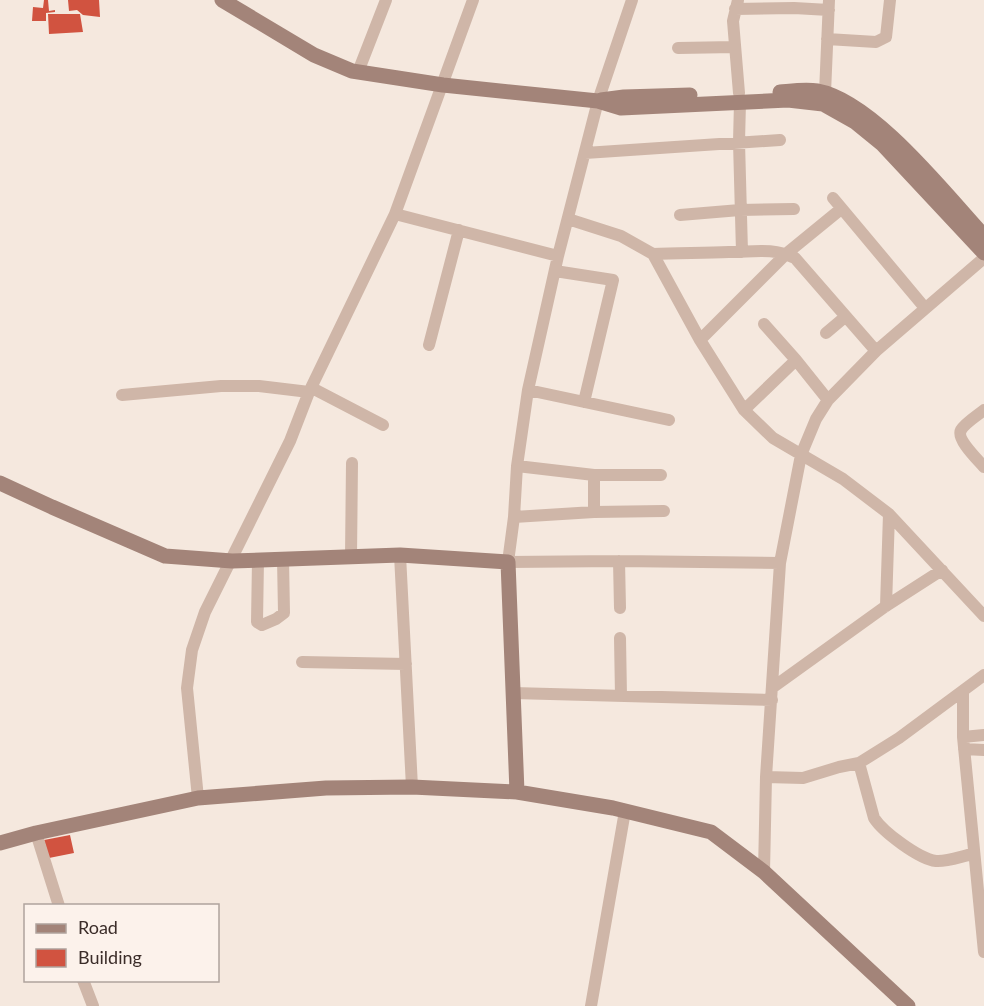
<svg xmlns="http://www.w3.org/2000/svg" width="984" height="1006" font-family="Lato,sans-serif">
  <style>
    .building { fill: #d15340 }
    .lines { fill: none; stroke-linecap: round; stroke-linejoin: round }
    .street { stroke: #cfb6a8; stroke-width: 12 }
    .secondary { stroke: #a38479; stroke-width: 15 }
  </style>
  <rect width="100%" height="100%" fill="#f5e8de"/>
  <path class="building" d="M44 0H48L49 11 55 10V12L46 13V21H32L33 7 43 8Z
    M68 0H99L100 17 83 15 77 10 69 11Z
    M48 14H80L83 32 49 34Z
    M70 835 74 853 49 858 44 840Z"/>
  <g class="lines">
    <path class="street" d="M632 0 598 101 558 256 528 390 517 466 514 517 508 562 619 561 780 563
      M738 0 733 21 739 93
      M735 9 794 8 829 10
      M827 39 876 42 886 37 890 0
      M678 48 735 47
      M358 72 386 0
      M825 93 829 0
      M740 102 739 142 742 252
      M585 153 780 140
      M833 198 925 308
      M395 214 558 256
      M680 215 740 210 794 209
      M568 219 621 236 653 254 700 340 744 410 773 438 843 479 889 514 984 616
      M653 254C678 253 704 253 729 252 753 252 772 247 795 258L876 351
      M555 271 613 280 584 402
      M764 324 796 360 828 400
      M826 333 845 317
      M700 340 786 254 841 209
      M429 345 459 230
      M312 388 383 425
      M528 390 669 420
      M122 395 221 386H259L309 392
      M744 410 796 360
      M984 410C978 415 965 423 961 430 956 439 978 460 984 467
      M517 466 594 475H661
      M594 512V475
      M514 517 594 512 664 511
      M400 555 412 787
      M351 556 352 463
      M258 560 257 622 262 625 276 619 284 613 283 559
      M619 561 620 608
      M886 606 889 514
      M620 638 621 696
      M302 662 406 664
      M772 688 886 606 942 570
      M963 692V737L984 952
      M513 693 772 700
      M963 737 984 735
      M964 749 984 750
      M859 763 874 818C883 832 919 859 936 861 947 862 962 856 973 854
      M766 777 803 778 839 767 859 763 899 738 984 675
      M198 798 187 688 192 650 205 612 290 441 309 392 395 214 473 0
      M36 833 59 906
      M764 872 766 777 780 563 801 455 816 419 828 400 876 351 984 258
      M83 980 93 1006
      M591 1006 625 811"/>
    <path class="secondary" d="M222 0 314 55 352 71 443 85 598 101 621 108 788 100 823 104 855 122 882 144 984 253
      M780 92C792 91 806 89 817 91 873 101 946 195 984 236
      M601 100 624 97 690 95
      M0 483 52 507 165 556 232 561 400 555 508 562 517 792
      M0 843 36 833 198 798 326 788 412 787 517 792 613 808 711 832 764 872 908 1006"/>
  </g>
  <rect x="24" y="904" width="195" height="78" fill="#fcf2eb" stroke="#afa39d" stroke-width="1.5"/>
  <rect x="36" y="924" width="30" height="9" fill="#a38479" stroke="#afa39d" stroke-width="1.5"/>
  <text x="78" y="934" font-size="18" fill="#3b2d29">Road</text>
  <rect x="36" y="949" width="30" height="18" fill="#d15340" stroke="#afa39d" stroke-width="1.5"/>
  <text x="78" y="964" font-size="18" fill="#3b2d29">Building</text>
</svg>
